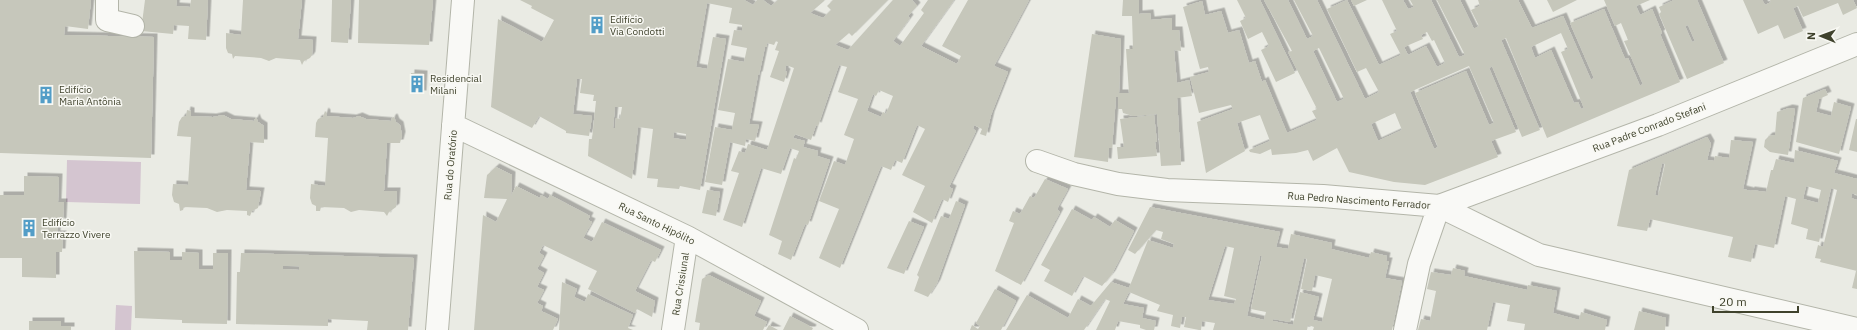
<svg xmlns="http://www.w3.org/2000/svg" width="1857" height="330" font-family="'IBM Plex Sans',sans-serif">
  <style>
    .green { fill: #d4c5d0 }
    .building { fill: #c6c7bb; fill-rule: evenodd; filter: url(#shadow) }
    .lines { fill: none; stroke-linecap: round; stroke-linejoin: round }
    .minor-casing { stroke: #b3b5a9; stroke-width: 24 }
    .minor { stroke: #f9f9f6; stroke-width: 22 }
    .labels { text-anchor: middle; stroke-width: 3; stroke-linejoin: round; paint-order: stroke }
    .poi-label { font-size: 10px; fill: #3f422c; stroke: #f8f8f3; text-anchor: start }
    .street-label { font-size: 10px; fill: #3f422c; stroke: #f8f8f3 }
  </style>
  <defs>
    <filter id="shadow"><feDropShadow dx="3.5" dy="-3.5" stdDeviation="0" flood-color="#0004"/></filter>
  </defs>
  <rect width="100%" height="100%" fill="#eaebe4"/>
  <path class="green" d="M67 160 141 162 140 204 66 202Z
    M116 305 132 306 131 330H115Z"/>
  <path class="building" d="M0 0H91L88 29 65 26 64 35 154 37 151 158 0 153Z
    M145 0H177L176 6 190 7 191 0H208L206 40 188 39 189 26 174 25 173 34 141 31Z
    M243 0H302L298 39 313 40 312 55 310 58 304 61 302 65 300 60 276 58 269 61 261 58 235 56 233 59 232 54 228 53 226 48V33L241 35Z
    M332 0H351L348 43 331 42Z
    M359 0H433L429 45 358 43Z
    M520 0H744L753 5 757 0H763L771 6 778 0H824V1L810 13 823 18 831 10 827 6 833 0H888L852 36 849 33 835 45 848 50 893 0H912L917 6 908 16 910 18 893 41 900 46 924 13 921 10 928 0H954L921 46 957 64 961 56 942 46 968 0H1029L994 66 1008 72 991 115 986 136 980 134 982 129 974 125 973 129 976 131 949 187 953 189 948 202 942 199 932 223 913 212 925 186 902 175 925 129 917 125 902 163 895 160 891 170 881 166 840 268 819 258 839 209 819 201 834 161 845 165 854 139 844 135 858 99 838 92 847 67 839 65 818 126 816 125 811 140 795 134 793 138 805 141 803 147 818 151 817 156 830 160 808 225 805 224 791 260 778 254 782 241 769 235 794 158 796 159 799 151 790 148 781 174 761 168 742 227 723 220 739 173 731 171 739 151 745 153 748 144 767 150 794 68 786 65 785 71 787 72 784 82 770 77 779 51 775 50 778 42 776 41 774 45 767 43V47H765L759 75H758L749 124 759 125 755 141 746 139 745 146 730 142 722 185 705 182 715 127 732 130V128L735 113 718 110 728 59 744 62 747 48 731 45 734 30 742 31V25L729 23 732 8 707 3 696 67 707 69 713 37 726 39 700 190 680 186 679 189 657 187 658 179 647 178 653 129 638 127 632 179 588 156 589 139H592L596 101H593L594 95 580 93 582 79H577L573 114 592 116 589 136 566 133V131L539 116 532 128 491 107 498 19 542 42 554 20 531 8 532 6ZM879 90 893 96 886 114 883 112 881 117 867 111 873 94 876 96ZM615 107H622L620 119 616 118 615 128H613ZM674 132 686 134V140L673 138Z
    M1123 0H1139V14L1150 13 1151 20 1172 18V30H1179L1181 51 1174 50 1177 83 1189 80 1192 96 1177 98 1181 165 1161 166 1157 114 1133 116 1123 113 1122 109H1118V97H1116L1112 148H1109L1108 162 1074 157 1092 34 1121 39 1119 93H1129L1126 49H1133L1132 16H1122Z
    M1237 0H1260L1295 73 1276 82 1261 50 1269 46 1262 32 1248 39 1240 21 1246 18Z
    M1264 0H1288L1307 39 1313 36 1294 0H1317L1365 99 1379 92 1366 68 1357 72 1327 9 1347 0 1379 65 1401 55 1390 34 1397 31 1382 0H1403L1408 9 1414 7 1410 0H1431L1459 57 1465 55 1437 0H1460L1474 29 1479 26 1471 10 1480 6 1478 0H1489L1490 1 1492 0H1518L1532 28 1563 16 1591 80 1594 78 1570 23 1604 9 1625 59 1628 58 1640 86 1643 84 1624 41 1628 40 1621 23 1615 26 1604 0H1650L1636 6 1640 15 1652 9 1662 33 1660 34 1680 82 1547 138 1506 38 1501 40 1540 130 1522 137 1492 66 1489 68 1516 132 1491 141 1498 157 1425 185 1394 182 1349 172 1337 148 1313 161 1308 150 1296 153 1272 155 1271 149 1260 154 1250 152 1249 150 1270 141 1260 115 1237 123 1245 151 1206 173 1197 122 1233 109 1231 105 1199 113 1190 77 1209 72 1208 67 1200 69 1183 7 1202 1 1205 15 1221 11 1228 33 1239 30 1249 63 1255 61 1262 82 1265 80 1287 133 1317 120 1312 111 1317 109 1288 52 1292 51ZM1427 32 1432 41 1434 40 1445 63 1437 67 1426 46 1408 55 1404 47 1423 39 1421 35ZM1561 33 1568 49 1561 52 1584 108 1581 109 1578 102 1574 103 1551 50 1535 58 1531 47ZM1319 48 1344 99 1337 102 1313 51ZM1469 66 1494 123 1489 125 1466 71 1415 93 1438 147 1434 149 1410 92ZM1395 113 1402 130 1378 141 1371 124Z
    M1351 0H1367L1354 6Z
    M1547 0H1577L1553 12Z
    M1674 0H1697L1724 63 1687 79 1659 14 1661 12 1659 7ZM1688 25 1695 41 1692 42 1685 26Z
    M1743 0H1762L1765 5 1771 2 1770 0H1853L1857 8 1843 15 1838 3 1803 17 1798 6 1793 8 1803 31 1784 39 1778 25 1758 34Z
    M411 73 424 74 423 94 410 93Z
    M1825 89 1828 95 1819 99 1816 112 1831 116 1834 102 1851 107 1839 154 1796 142 1803 98Z
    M1789 108 1795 109 1788 155 1770 152 1764 147 1765 140 1769 136 1775 135 1777 112Z
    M187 110 191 111V116L213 117 223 115 231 119 254 121 256 117 258 122 264 126V143L250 142 246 190 261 191 258 208 252 211 250 216 247 215V211L227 210 217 212 207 208 184 207 183 210 180 211 179 204 174 202 172 195 173 184 188 185 191 137 177 136 179 122 182 117 186 116Z
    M325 111 327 113V116L353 118 359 116 366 119 391 121 392 118 394 117 396 122 400 125 402 135 400 143H387L384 191H397L396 207 389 212 387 216 384 212 359 210 351 212 344 208 321 207 320 211H316V206L312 204 310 198 311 184 325 186 328 138 315 137 316 123 318 119 323 117Z
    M1154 115 1157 142H1155L1157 156 1118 159 1117 147H1124L1120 119Z
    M1856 119H1857V152L1849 150Z
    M1707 137 1711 144 1707 160 1714 161 1715 156 1729 158 1731 140 1753 142 1743 189 1751 191V190L1766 192 1771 170H1773L1776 159 1794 163 1795 150 1838 161 1834 173 1857 179V195L1852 193 1851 198 1857 200V271L1820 262 1821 259 1815 258 1818 245 1823 247 1837 190 1831 188 1819 242 1806 239 1808 229 1791 224 1796 199 1785 196 1774 248 1755 244 1751 262 1728 257 1733 237 1650 219 1647 231 1617 226 1629 170ZM1662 163 1665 164 1658 196 1655 195ZM1806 186 1821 190 1818 203 1803 199Z
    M496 167 512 175 511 196 516 186 540 198 541 195 548 199 550 195 590 216 588 220 592 222 583 238 592 242 602 222 661 250 655 262 651 260 635 291 655 301 652 317 637 309 635 313 588 289 597 271 543 245 539 253 544 256 537 269 544 273 537 287 544 290 537 303 543 306 541 311 558 319 553 330H474L483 215 496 222 507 199 484 198 487 175Z
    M24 176 59 177 58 202H64L63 222 58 221 57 234H63L62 252H56V278L22 277V258H0V195H24Z
    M1045 179 1068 189 1057 209 1060 212 1021 285 995 271 1014 223 1009 221 1013 211 1020 214 1030 196 1034 198Z
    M707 190 720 192 716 216 702 213Z
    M956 201 965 205 937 283 928 297 914 291 919 277 917 275 941 216 949 219Z
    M1150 207 1280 232 1276 247 1288 249 1291 234 1332 243 1331 249 1369 258 1371 252 1387 256 1386 261H1389L1385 278 1402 281 1392 330H1313L1314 327 1308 325 1307 330H1213L1215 323 1202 321 1201 330H1199L1184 327 1186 317H1182L1180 328 1171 326 1173 315 1157 311 1160 305 1129 292 1123 304 1144 308 1142 318 1156 321 1154 330H1146L1140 328V325L1118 321 1115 330H1096L1110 301 1105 299 1084 330H1006L1027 295 1068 318 1078 299 1091 306 1111 282 1129 288 1148 240 1173 248 1174 244 1161 239 1163 232 1156 230 1135 254 1128 250ZM1225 246 1234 248 1224 296 1236 299 1234 304 1208 300ZM1260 256H1262L1251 309 1266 312 1264 320 1247 316ZM1304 258 1307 259 1301 289 1312 291 1315 275 1332 279 1322 322 1313 320 1319 297 1300 292 1293 325 1273 321V319L1290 322Z
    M1072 209 1092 220 1094 217 1110 227 1115 220 1134 231 1112 274 1102 286 1083 276 1072 296 1044 281 1050 270 1041 265Z
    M909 221 924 227 904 274 887 268Z
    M134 251 170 252V260H182V252L199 253V269H213V253H228L227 324 182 323V320L135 318Z
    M241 253 414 258 408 330H367L368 321 328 319V326L236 324 237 272H240ZM283 266H299V270L283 269Z
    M1453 268 1465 271 1464 276 1527 290 1528 285 1557 291 1553 313 1579 320 1581 312 1607 320 1605 330H1524L1525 324 1507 321 1510 305 1493 302 1487 330H1418L1421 319 1430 321 1436 291 1427 289 1431 272 1451 275Z
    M1856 271H1857V289L1852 288Z
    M709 275 761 301 754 316 767 322 763 330H699L700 323 695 322 702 279Z
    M562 282 577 289 574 297 585 302 588 294 633 315 628 328 633 330H559Z
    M995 289 1016 301 1001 330H970L972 325 978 329 980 326 976 323Z
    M1639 311 1666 318 1665 330H1634Z
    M790 316 813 328 812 330H783Z
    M29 321H61V326H71V330H29Z
    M769 325 778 330H766Z"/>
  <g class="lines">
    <g class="minor-casing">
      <path id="minor" d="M107 0V20L133 26
        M453 125 687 237 857 330
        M1037 161 1074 174 1118 184 1167 190 1323 196 1439 206 1539 255 1857 329
        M437 330 463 0
        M673 330 687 237
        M1405 330 1419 264 1439 206 1658 125 1857 44"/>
    </g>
    <use href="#minor" class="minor"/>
  </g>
  <defs>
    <g id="building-bare" transform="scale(1.38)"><path d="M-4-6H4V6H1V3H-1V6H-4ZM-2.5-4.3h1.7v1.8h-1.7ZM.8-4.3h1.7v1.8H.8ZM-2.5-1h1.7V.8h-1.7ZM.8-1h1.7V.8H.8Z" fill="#529dc7" stroke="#f8f8f3" stroke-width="2.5" paint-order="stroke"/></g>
  </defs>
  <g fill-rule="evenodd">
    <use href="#building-bare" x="597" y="25"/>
    <use href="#building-bare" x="417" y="84"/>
    <use href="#building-bare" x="46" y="95"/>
    <use href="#building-bare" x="29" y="228"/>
  </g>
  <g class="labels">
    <g class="poi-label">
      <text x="610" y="23">Edifício<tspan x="610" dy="12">Via Condotti</tspan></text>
      <text x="430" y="82">Residencial<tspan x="430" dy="12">Milani</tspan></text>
      <text x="59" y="93">Edifício<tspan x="59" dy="12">Maria Antônia</tspan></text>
      <text x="42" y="226">Edifício<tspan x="42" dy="12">Terrazzo Vivere</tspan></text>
    </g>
    <g class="street-label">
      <text transform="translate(1649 127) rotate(-21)" y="4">Rua Padre Conrado Stefani</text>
      <text transform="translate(450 165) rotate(-85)" y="4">Rua do Oratório</text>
      <text transform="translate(1359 200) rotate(4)" y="4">Rua Pedro Nascimento Ferrador</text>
      <text transform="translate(657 223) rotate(26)" y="4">Rua Santo Hipólito</text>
      <text transform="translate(680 284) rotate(-81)" y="4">Rua Crissiunal</text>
    </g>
  </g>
  <g transform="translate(1821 36) rotate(271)" stroke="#f8f8f3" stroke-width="3" paint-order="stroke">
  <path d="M0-3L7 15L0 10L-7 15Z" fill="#3f422c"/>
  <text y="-6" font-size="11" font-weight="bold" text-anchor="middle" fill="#3f422c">N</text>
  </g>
  <path d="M1713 306v6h85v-6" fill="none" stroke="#3f422c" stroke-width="2"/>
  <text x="1719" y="306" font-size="12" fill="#3f422c" stroke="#f8f8f3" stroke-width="3" paint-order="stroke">20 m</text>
</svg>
